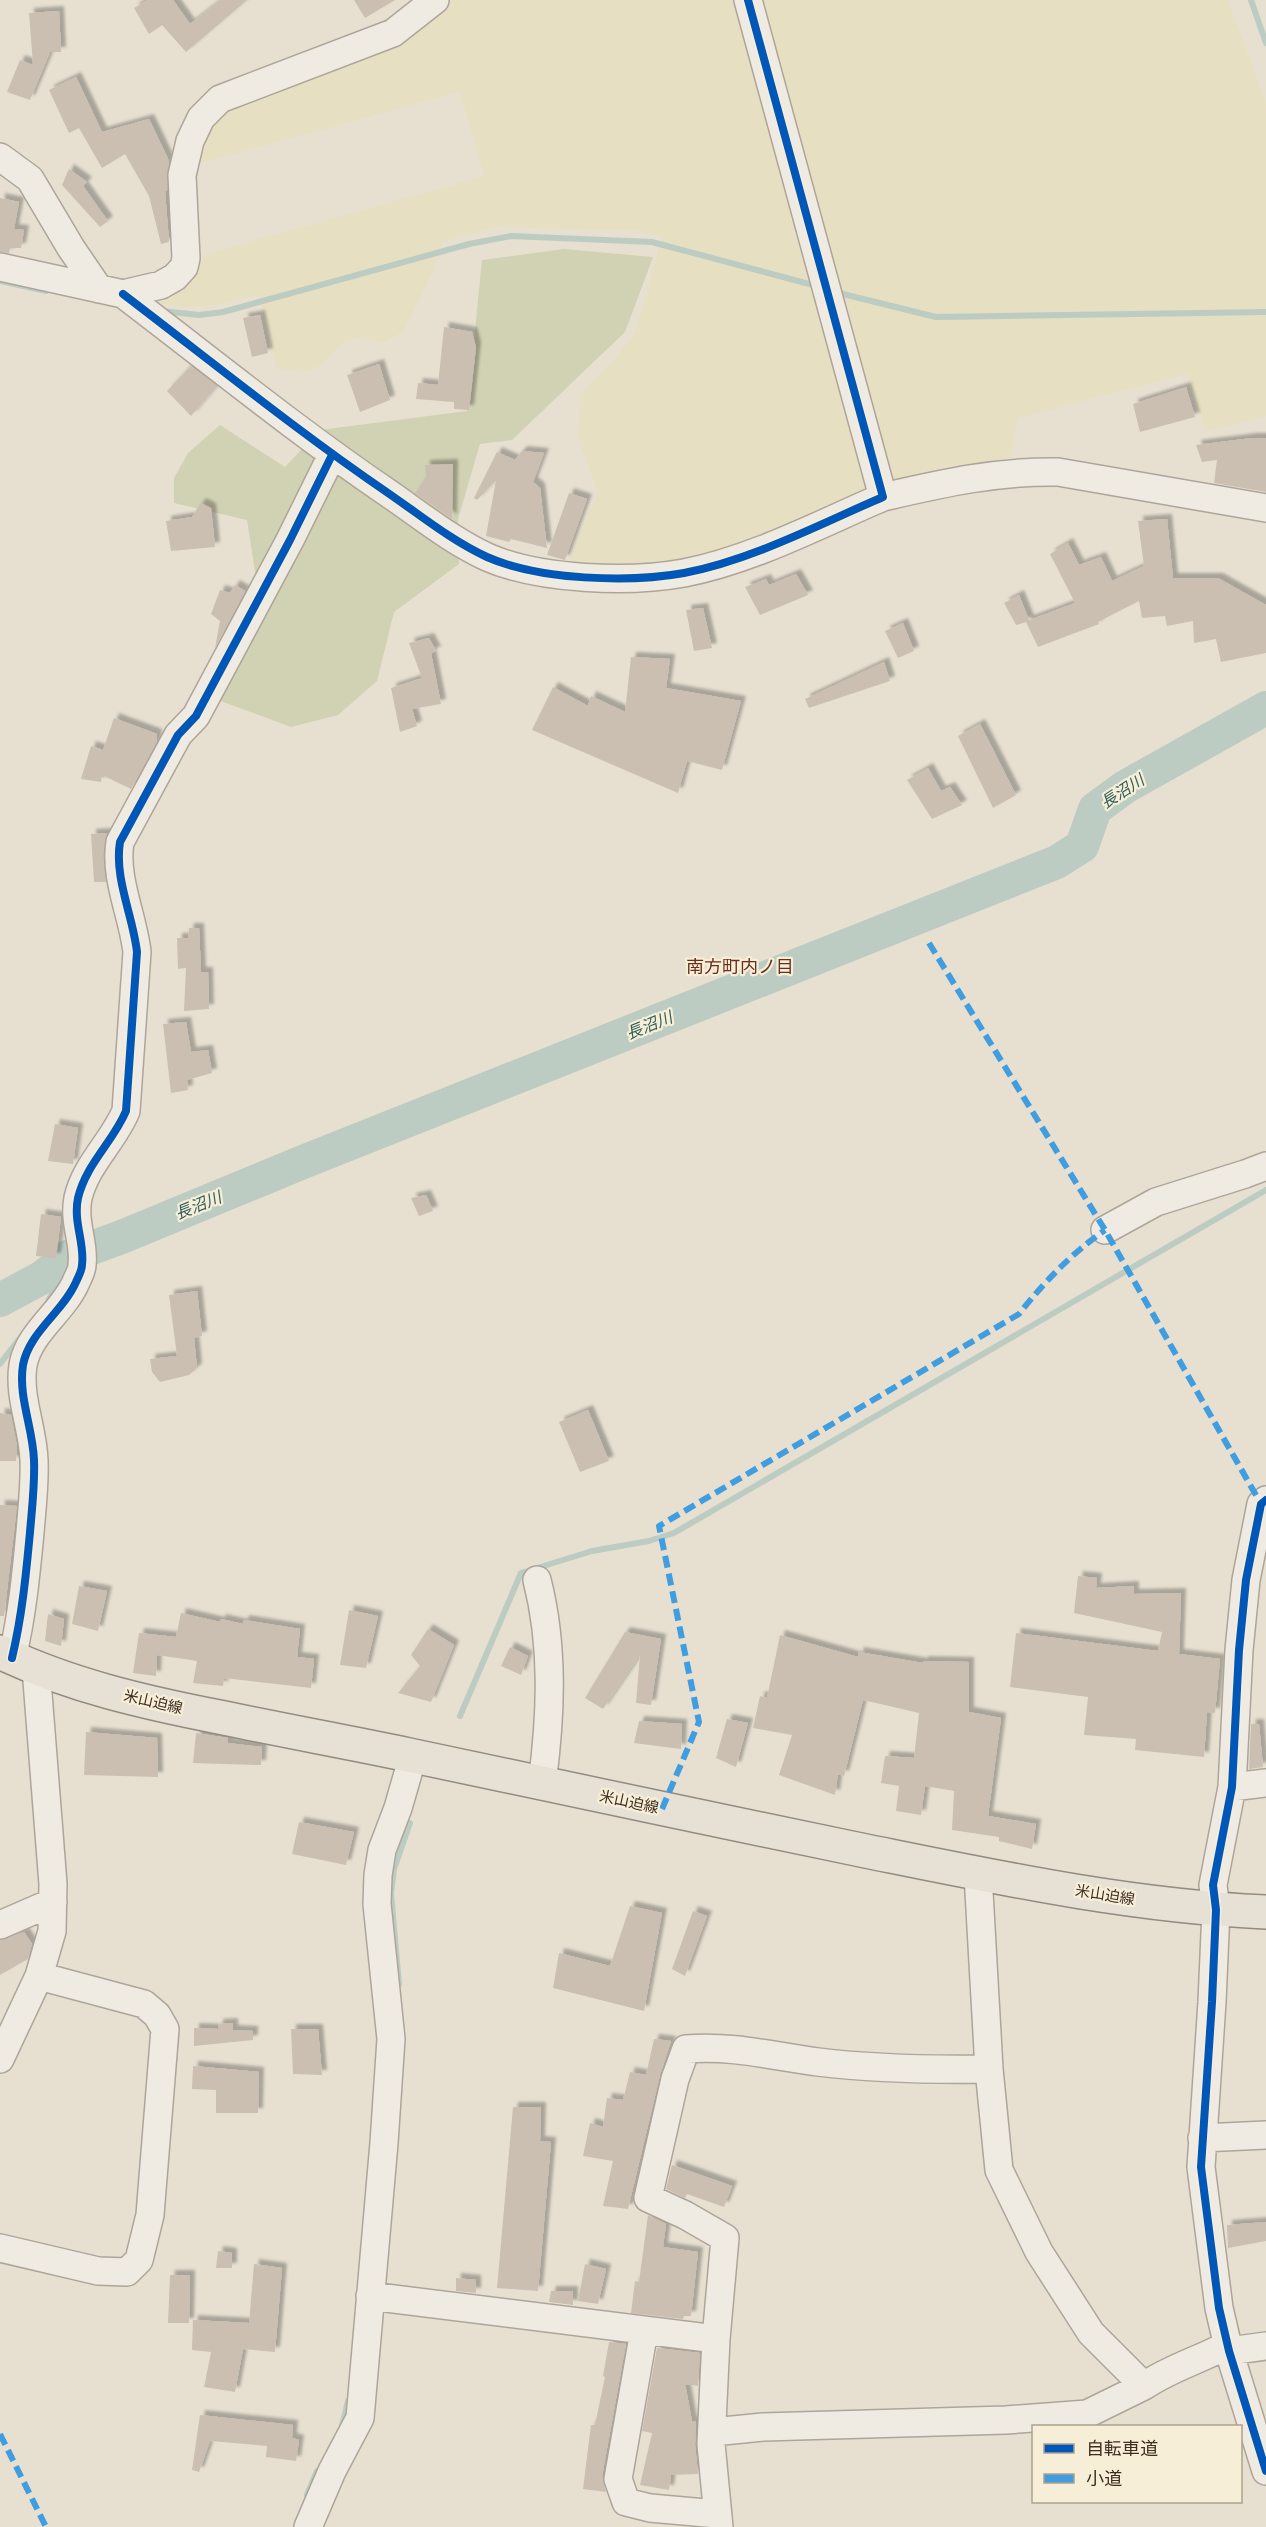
<svg xmlns="http://www.w3.org/2000/svg" width="1266" height="2527" font-family="'PT Serif','Noto Sans JP',serif">
  <style>
    .farmland { fill: #e6dfc2 }
    .cemetery { fill: #d1d1b3 }
    .lines { fill: none; stroke-linecap: round; stroke-linejoin: round }
    .stream { stroke: #bcccc2; stroke-width: 6 }
    .river { stroke: #bcccc2; stroke-width: 34 }
    .building { fill: #cbbfb2; filter: url(#shadow) }
    .minor-casing { stroke: #ada599; stroke-width: 30 }
    .major-casing { stroke: #928b80; stroke-width: 36 }
    .minor { stroke: #efebe3; stroke-width: 27 }
    .major { stroke: #e6e1d4; stroke-width: 33 }
    .quiet { stroke: #3f9de0; stroke-width: 6; stroke-dasharray: 12 6; stroke-linecap: butt }
    .cycleway-casing { stroke: #f7eed8; stroke-width: 11 }
    .cycleway { stroke: #0057b8; stroke-width: 8 }
    .labels { text-anchor: middle; stroke-width: 4.5; stroke-linejoin: round; paint-order: stroke }
    .street-label { font-size: 15px; fill: #3d2e20; stroke: #f7eed8 }
    .water-label { font-size: 16px; font-style: italic; fill: #2f5d5a; stroke: #f7eed8 }
    .quarter-label { font-size: 18px; fill: #6b2e1e; stroke: #f7eed8 }
  </style>
  <defs>
    <filter id="shadow"><feDropShadow dx="5" dy="-5" stdDeviation="1.5" flood-color="#0004"/></filter>
  </defs>
  <rect width="100%" height="100%" fill="#e7e0d1"/>
  <path class="farmland" d="M453 0H1228L1266 102V416L1205 432 1187 374 1018 418 1011 458 943 467 893 480 818 509 719 553 662 567 597 566 569 561 598 492 578 438 580 394 617 357 636 331 662 237 638 231 497 227 442 242 433 272 404 331 384 343 357 338 342 343 320 366 302 372 276 368 259 295 213 305 186 307 158 303 161 294 195 274 206 254 484 176 460 92 201 163V145L211 126 227 109 407 42Z"/>
  <path class="cemetery" d="M564 249 653 257 625 332 512 440 480 444 458 519 459 564 394 612 377 681 338 715 291 727 215 699 261 610 247 520 174 503V478L188 453 220 425 285 467 320 430 467 411 482 260Z"/>
  <g class="lines">
    <path class="stream" d="M1251 0 1266 43
      M0 281 46 291
      M839 293 936 317 1266 312
      M161 311 199 315 223 312 469 244 511 236 652 242 813 285
      M49 1299 61 1279 70 1256
      M0 1364 23 1334
      M460 1716 521 1573 592 1551 649 1541 674 1533 1266 1190
      M399 1984 391 1893 394 1869 410 1823
      M342 2426 348 2401
      M307 2495 317 2471"/>
    <path class="river" d="M0 1300 41 1278 70 1256 124 1236 303 1162 1057 862 1082 846 1095 809 1125 787 1266 708"/>
  </g>
  <path class="building" d="M148 0H173L190 24 221 0H247L186 52 162 25 149 34 134 8Z
    M354 0H395L365 18Z
    M59 11 61 52H50L30 100 7 92 20 60 33 65 29 13Z
    M76 77 102 132 149 119 169 161 167 190 165 191 169 242 161 244 149 196 125 154 102 168 79 128 69 133 49 90Z
    M69 169 87 182 83 186 108 221 100 227 62 185Z
    M0 198 19 202 14 229 24 230 21 248H10L9 253 0 252Z
    M260 315 268 353 252 357 243 318Z
    M444 327 472 332 476 347 469 410 454 409V402L416 399 418 383 438 385Z
    M379 364 390 400 360 412 347 375Z
    M191 366 217 386 191 416 167 391Z
    M1186 387 1195 417 1140 432 1133 404Z
    M1252 438H1266V492L1214 483 1217 460 1202 462 1196 445Z
    M522 451 544 453 533 482 540 488 547 548 511 539 509 542 486 536 496 480 477 500 474 498 497 452 515 460Z
    M453 464 452 519 415 493 426 477 425 465Z
    M569 493 587 499 565 560 547 555Z
    M201 503 211 508 215 547 171 551 166 521 192 517Z
    M1167 519 1173 578H1218L1266 605V653L1221 662 1216 639 1194 643 1193 621 1167 626 1165 616 1142 618 1139 601 1098 622 1099 624 1038 647 1026 622 1016 625 1004 603 1019 595 1029 620 1075 603 1050 554 1068 543 1079 565 1101 557 1112 581 1144 566 1138 521Z
    M796 574 808 595 760 615 745 587 766 579 769 585Z
    M235 585 245 591 215 648 220 621 211 614 220 590 230 593Z
    M703 608 712 648 694 651 686 610Z
    M903 623 914 651 898 658 885 631Z
    M429 638 436 651 431 653 441 704 412 709 417 726 400 732 391 688 422 678 409 643Z
    M631 657 670 659 666 688 741 701 722 770 687 761 678 793 532 730 553 687 588 706 591 696 625 712Z
    M884 662 890 681 809 708 805 699Z
    M114 718 157 734 156 743 131 789 102 775 101 782 81 779 91 746 103 750Z
    M980 724 1016 795 993 808 958 736Z
    M928 768 941 791 950 787 962 805 932 819 907 780Z
    M107 833 103 854 106 882H94L91 834Z
    M189 928H199L201 972H208L209 1009 184 1011 186 968 178 969 177 938H188Z
    M186 1022 191 1052 208 1050 212 1073 187 1080 188 1090 171 1093 163 1024Z
    M55 1124 78 1128 73 1164 48 1161Z
    M426 1195 433 1211 419 1216 411 1198Z
    M41 1214 61 1217 56 1258 36 1256Z
    M197 1291 202 1336 194 1338 197 1368 189 1375 160 1382 152 1372 150 1359 177 1356 169 1295Z
    M588 1410 609 1461 580 1472 559 1422Z
    M0 1413 11 1415 17 1446 16 1461H0Z
    M0 1505 17 1506 4 1616H0Z
    M1078 1576 1097 1578 1096 1588 1134 1586V1594L1181 1593 1179 1654 1220 1659 1215 1713 1207 1712 1204 1757 1135 1750 1136 1739 1084 1735 1088 1697 1010 1687 1016 1633 1158 1651 1162 1632 1074 1613Z
    M79 1586 107 1591 98 1631 72 1624Z
    M349 1610 378 1616 366 1668 340 1665Z
    M181 1613 220 1622 221 1619 243 1624 244 1620 300 1629 297 1657 314 1659 311 1688 224 1678 223 1686 193 1683 197 1661 157 1655 156 1676 133 1673 139 1633 176 1637Z
    M48 1614 64 1619 61 1646 45 1641Z
    M428 1629 454 1645 431 1702 398 1693 420 1666 411 1655Z
    M625 1632 661 1639 651 1705 636 1703 640 1655 603 1709 585 1698Z
    M780 1635 858 1657 859 1652 923 1663V1661L969 1662V1712L1001 1718 988 1816 1036 1824 1032 1849 999 1841V1837L952 1830 954 1791 925 1786 921 1815 896 1811 899 1786 881 1783 885 1756 914 1758 919 1713 863 1700 844 1776 838 1774 835 1795 779 1775 792 1735 753 1728 760 1696 767 1698Z
    M510 1647 528 1656 521 1675 501 1666Z
    M727 1719 748 1723 736 1767 716 1758Z
    M639 1721 682 1724 681 1749 634 1743Z
    M1251 1724H1259L1263 1767 1249 1769Z
    M86 1732 157 1738 158 1777 84 1775Z
    M196 1733 228 1738V1743L262 1747 261 1765 193 1763Z
    M299 1822 354 1832 346 1865 292 1854Z
    M630 1906 662 1913 644 2011 553 1988 559 1953 610 1966Z
    M693 1911 707 1916 685 1976 672 1969Z
    M24 1932 32 1944 28 1959 0 1975V1940Z
    M233 2023V2030L253 2031V2040L194 2046V2028L218 2029V2024Z
    M291 2029H318L322 2075 293 2074Z
    M654 2039 671 2041 660 2075 628 2209 603 2206 613 2161 583 2156 590 2123 603 2127 607 2098 623 2100 630 2072 646 2075Z
    M193 2066 259 2072 258 2113H216V2090L192 2089Z
    M513 2107H541L540 2141 551 2142 538 2291 497 2288Z
    M672 2165 732 2186 724 2207 687 2194 685 2198 666 2189Z
    M648 2215 666 2224 663 2247 698 2252 691 2316H684L683 2319 631 2313 635 2281 639 2282Z
    M1266 2222V2241L1228 2248 1227 2225Z
    M218 2251 232 2253V2268H216Z
    M254 2264 282 2268 275 2352 243 2349 235 2392 204 2387 211 2352 192 2350 193 2320 249 2323Z
    M585 2264 606 2269 598 2304 578 2301Z
    M170 2275H190L189 2323H168Z
    M456 2278 476 2280V2293L456 2291Z
    M551 2291H573V2305L549 2302Z
    M609 2342 626 2344 602 2476 606 2492 583 2489 591 2425H595L605 2377 603 2376Z
    M657 2348 700 2353 698 2386 685 2384 692 2421H696L695 2445 698 2474 671 2475 669 2490 640 2485 652 2433 642 2431Z
    M200 2415 293 2425 292 2438 299 2440 296 2461 266 2457 267 2446 210 2441 199 2472 192 2470Z"/>
  <g class="lines">
    <g class="minor-casing">
      <path id="minor" d="M0 157 30 179 71 248 99 289
        M0 267 123 294 161 285 175 277 184 267 186 258 182 175 190 141 201 118 220 99 393 33 435 0
        M123 294C211 361 297 431 388 493 420 515 452 541 487 557 539 580 629 583 684 573 752 560 820 524 883 497L748 0
        M883 497C944 483 996 471 1058 472L1266 508
        M1105 1230 1156 1202 1245 1174 1266 1166
        M1266 1500 1261 1504 1246 1580 1239 1650 1232 1787 1213 1885 1216 1910 1212 2002 1201 2167 1219 2308 1229 2351 1266 2471
        M537 1580C554 1646 551 1716 542 1783
        M12 1658C22 1616 26 1575 30 1532 32 1508 35 1484 34 1460 33 1428 18 1397 23 1365 29 1332 63 1312 76 1282 78 1277 82 1271 82 1265 85 1243 73 1223 78 1198 86 1164 113 1142 126 1111L137 952C133 916 114 878 120 842L178 735 196 716 290 540 332 455
        M1232 1787 1266 1783
        M978 1874 989 2069 999 2170 1039 2252 1091 2333 1144 2386C1170 2368 1200 2360 1227 2345
        M0 1925 53 1902
        M0 2059 39 1976 52 1931 53 1884 36 1668
        M1202 2138 1266 2135
        M0 2248 98 2271 127 2272 139 2260 150 2215 165 2029 157 2015 144 2004 39 1976
        M370 2296 716 2339
        M644 2331 618 2479 626 2502 650 2508 717 2514
        M1229 2351 1266 2346
        M713 2432 763 2427 1006 2420 1087 2414 1144 2386
        M308 2527 332 2471 360 2418 384 2143 391 2039 377 1904 378 1875 382 1850 398 1808 413 1756
        M719 2527 711 2444 716 2339 725 2238 685 2215 648 2198 675 2079 686 2049C731 2045 773 2056 818 2062 876 2069 931 2070 989 2069"/>
    </g>
    <g class="major-casing">
      <path id="major" d="M0 1652C71 1686 147 1703 224 1718 286 1731 347 1742 409 1755 560 1787 710 1819 861 1850 995 1877 1129 1906 1266 1912"/>
    </g>
    <use href="#minor" class="minor"/>
    <use href="#major" class="major"/>
    <path class="quiet" d="M929 943 1105 1230 1261 1504
      M662 1809 699 1722 659 1526 1019 1314C1045 1281 1071 1254 1105 1230
      M0 2434 46 2527"/>
    <g class="cycleway-casing">
      <path id="cycleway" d="M123 294C211 361 297 431 388 493 420 515 452 541 487 557 539 580 629 583 684 573 752 560 820 524 883 497L748 0
        M1266 1500 1261 1504 1246 1580 1239 1650 1232 1787 1213 1885 1216 1910 1212 2002 1201 2167 1219 2308 1229 2351 1266 2471
        M12 1658C22 1616 26 1575 30 1532 32 1508 35 1484 34 1460 33 1428 18 1397 23 1365 29 1332 63 1312 76 1282 78 1277 82 1271 82 1265 85 1243 73 1223 78 1198 86 1164 113 1142 126 1111L137 952C133 916 114 878 120 842L178 735 196 716 290 540 332 455"/>
    </g>
    <use href="#cycleway" class="cycleway"/>
  </g>
  <g class="labels">
    <g class="street-label">
      <text transform="translate(153 1702) rotate(13)" y="5">米山迫線</text>
      <text transform="translate(629 1802) rotate(12)" y="5">米山迫線</text>
      <text transform="translate(1105 1895) rotate(9)" y="5">米山迫線</text>
    </g>
    <g class="water-label">
      <text transform="translate(1122 791) rotate(-33)" y="6">長沼川</text>
      <text transform="translate(649 1025) rotate(-22)" y="6">長沼川</text>
      <text transform="translate(198 1205) rotate(-22)" y="6">長沼川</text>
    </g>
    <g class="quarter-label">
      <text x="740" y="973">南方町内ノ目</text>
    </g>
  </g>
  <rect x="1032" y="2425" width="210" height="78" fill="#f7eed8" stroke="#ada18e" stroke-width="1.5"/>
  <rect x="1044" y="2444" width="30" height="9" fill="#0057b8" stroke="#ada18e" stroke-width="1.5"/>
  <text x="1086" y="2455" font-size="18" fill="#3d2e20">自転車道</text>
  <rect x="1044" y="2474" width="30" height="9" fill="#3f9de0" stroke="#ada18e" stroke-width="1.5"/>
  <text x="1086" y="2485" font-size="18" fill="#3d2e20">小道</text>
</svg>
